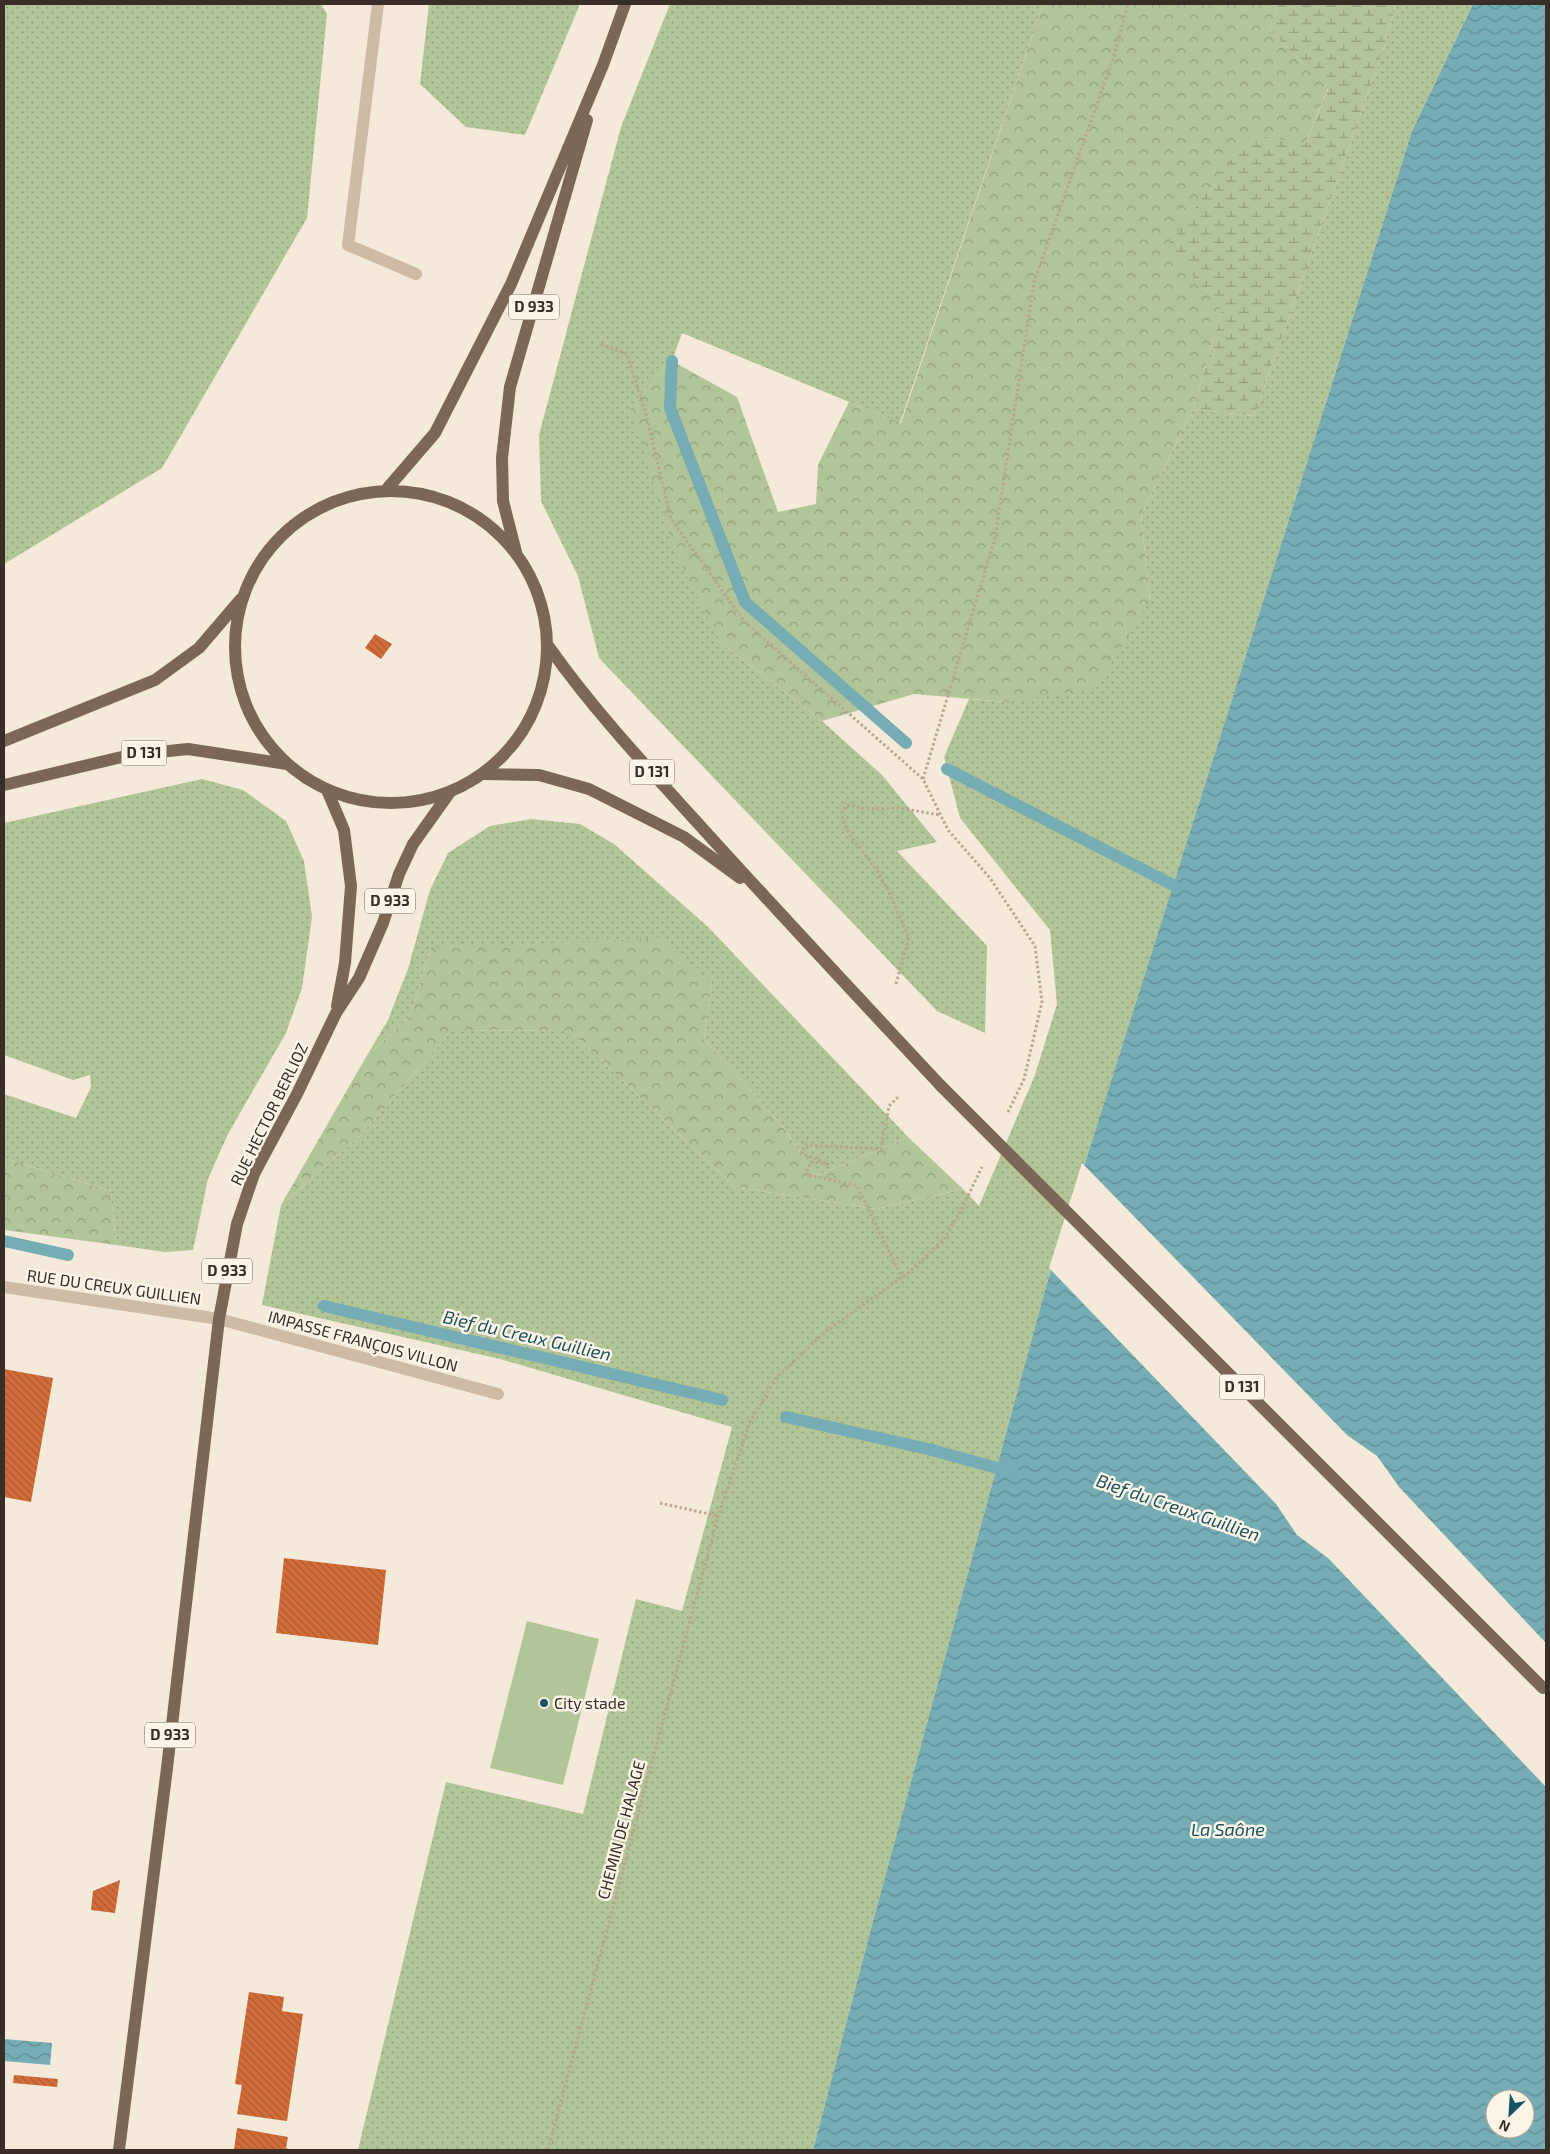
<svg xmlns="http://www.w3.org/2000/svg" width="1550" height="2154" font-family="'Exo 2',sans-serif">
  <style>
    .grass { fill: url(#grass-dots) }
    .forest { fill: url(#forest-crowns) }
    .wetland { fill: url(#wetland-marsh) }
    .pitch { fill: #b2c598 }
    .water { fill: url(#water-waves); fill-rule: evenodd }
    .pier { fill: #f4eada }
    .lines { fill: none; stroke-linecap: round; stroke-linejoin: round }
    .stream { stroke: #76acb4; stroke-width: 12 }
    .building { fill: url(#building-back-hatch) }
    .path { stroke: #baa58f; stroke-width: 3; stroke-dasharray: 2.5 2.5; stroke-linecap: butt }
    .street { stroke: #cebba5; stroke-width: 12 }
    .primary { stroke: #7c6656; stroke-width: 12 }
    .primary-bridge { stroke: #7c6656; stroke-width: 12 }
    .poi-dot { fill: #18535f; stroke: #fbf4e7; stroke-width: 2 }
    .labels { text-anchor: middle; stroke-width: 5; stroke-linejoin: round; paint-order: stroke }
    .shield { fill: #fbf4e7; stroke: #736961; stroke-width: 1 }
    .shield-label { font-size: 15px; font-weight: bold; fill: #392e27 }
    .street-label { font-size: 16px; fill: #392e27; stroke: #fbf4e7 }
    .poi-label { font-size: 16px; fill: #392e27; stroke: #fbf4e7; text-anchor: start }
    .water-label { font-size: 18px; font-style: italic; fill: #18535f; stroke: #fbf4e7 }
  </style>
  <defs>
    <pattern id="grass-dots" width="8" height="8" patternUnits="userSpaceOnUse" patternTransform="scale(1.25)"><rect width="8" height="8" fill="#b2c598"/><path d="M2 2h.1M6 6h.1" fill="none" stroke="#92a07c" stroke-width="1.8" stroke-linecap="round"/></pattern>
    <pattern id="forest-crowns" width="20" height="18" patternUnits="userSpaceOnUse" patternTransform="scale(1.25)"><rect width="20" height="18" fill="#b2c598"/><path d="M2 6a3 3 0 1 1 6 0M12 15a3 3 0 1 1 6 0" fill="none" stroke="#92a07c"/></pattern>
    <pattern id="wetland-marsh" width="20" height="14" patternUnits="userSpaceOnUse" patternTransform="scale(1.25)"><rect width="20" height="14" fill="#b2c598"/><path d="M1 5h8M5 5V1M11 12h8M15 12V8" fill="none" stroke="#92a07c"/></pattern>
    <pattern id="water-waves" width="16" height="10" patternUnits="userSpaceOnUse" patternTransform="scale(1.25)"><rect width="16" height="10" fill="#76acb4"/><path d="M0 5q4-4 8 0t8 0" fill="none" stroke="#628c92"/></pattern>
    <pattern id="building-back-hatch" width="6" height="6" patternUnits="userSpaceOnUse" patternTransform="scale(1.25)"><rect width="6" height="6" fill="#d26d3a"/><path d="M-1 5l2 2M0 0l6 6M5-1l2 2" fill="none" stroke="#ab5a31"/></pattern>
  </defs>
  <rect width="100%" height="100%" fill="#f4eada"/>
  <path class="grass" d="M4 4H321L327 14 307 218 162 468 4 564Z
    M429 4H580L525 135 466 127 420 84Z
    M670 4H1043L900 423 682 333 672 361 630 407 721 643 822 721 882 775 937 842 897 851 987 946 985 1033 937 1011 599 658 578 576 541 501 539 435 621 127Z
    M1396 4H1473L1412 131 1047 1283 873 1921 813 2150H358L446 1782 583 1814 636 1599 682 1611 732 1427 500 1359 262 1305 281 1205 359 1137 452 1030 570 1031 735 1187 876 1209 963 1189 979 1206 1035 1075 1057 1004 1050 930 960 818 944 757 969 699 1007 702 1150 601 1141 515 1193 409 1254 416 1383 51Z
    M202 779 243 790 286 821 304 861 312 917 302 988 286 1033 228 1134 208 1179 193 1250 165 1252 116 1245 111 1191 4 1158V1094L76 1118 91 1087 90 1075 73 1080 4 1055V823Z
    M531 819 580 824 614 844 707 926 908 1137 816 1176 781 1124 704 1039 712 980 431 948 410 1016 366 1057 388 1020 408 969 430 890 448 853 490 826Z"/>
  <path class="forest" d="M1043 4H1278L1269 29 1328 88 1306 143 1222 310 1193 409 1141 515 1150 601 1096 688 1007 702 914 694 822 721 721 643 674 551 630 407 672 361 737 397 778 512 816 504 818 465 849 402 901 423Z
    M661 938 712 980 704 1039 781 1124 816 1176 908 1137 963 1189 876 1209 735 1187 570 1031 452 1030 359 1137 281 1205 366 1057 410 1016 431 948Z
    M4 1158 111 1191 116 1245 4 1230Z"/>
  <path class="wetland" d="M1278 4H1396L1383 51 1254 416 1193 409 1222 310 1167 246 1250 135 1306 143 1328 89 1269 29Z"/>
  <path class="pitch" d="M527 1621 599 1639 563 1785 490 1768Z"/>
  <path class="water" d="M1473 4H1546V2150H813L873 1921 1047 1283 1412 131ZM1495 2099H1525V2129H1495Z
    M4 2039 52 2043 50 2065 4 2061Z"/>
  <path class="pier" d="M1082 1163 1347 1435 1377 1456 1400 1488 1546 1643V1787L1328 1558 1297 1535 1276 1504 1049 1268Z"/>
  <g class="lines">
    <path class="stream" d="M672 361 670 408 745 602 906 743
      M947 769 1173 885
      M4 1241 68 1255
      M324 1306 722 1400
      M786 1417 928 1449 1012 1472"/>
  </g>
  <path class="building" d="M375 634 392 644 381 659 365 648Z
    M4 1369 53 1378 31 1502 4 1497Z
    M284 1558 386 1570 378 1645 276 1633Z
    M120 1880 115 1913 91 1910 93 1891Z
    M249 1992 284 1997 282 2011 303 2014 287 2121 237 2114 242 2085 235 2084Z
    M14 2075 58 2079 57 2087 13 2083Z
    M237 2128 288 2137 286 2148 292 2150H234Z"/>
  <g class="lines">
    <path class="path" d="M601 344 627 354 646 414 671 519 744 621 923 779 948 830 990 878 1035 946 1042 1002 1024 1079 1008 1112
      M923 779 995 538 1034 282 1113 59 1128 4
      M896 984 909 937C899 916 891 894 879 874 867 853 843 835 842 811L849 805 866 809 899 808 940 815
      M898 1097 889 1106 881 1149 806 1145 801 1153 828 1164 811 1162 805 1174 857 1186 902 1278
      M660 1503 718 1516
      M548 2150 718 1516 750 1422 777 1377 824 1333 909 1272 945 1238 961 1210 982 1167"/>
    <path class="street" d="M378 4 348 245 416 274
      M4 1287 219 1319 498 1394"/>
    <path class="primary" d="M386 490 435 433 511 284 603 65 625 4
      M235 647a156 156 0 1 1 312 0a156 156 0 1 1-312 0Z
      M516 552 503 501 502 458 510 387 587 120
      M549 647C592 708 644 764 695 820 776 910 859 998 941 1086
      M4 741 155 680 199 648 241 599
      M484 774 539 775 589 789 684 837 740 878
      M4 785 130 755 188 749 287 764
      M327 790 344 830 351 886 345 963 337 1006
      M119 2150 167 1768 219 1319 237 1224 254 1174 297 1094 336 1013 359 978 383 923 399 874 413 844 450 792"/>
    <path class="primary-bridge" d="M941 1086 1543 1688"/>
  </g>
  <circle class="poi-dot" cx="544" cy="1703" r="5"/>
  <g class="labels">
    <g class="shield">
      <rect x="509" y="294.5" width="50" height="25" rx="4"/>
      <rect x="121.5" y="740.5" width="45" height="25" rx="4"/>
      <rect x="629.5" y="759.5" width="45" height="25" rx="4"/>
      <rect x="365" y="888.5" width="50" height="25" rx="4"/>
      <rect x="202" y="1258.5" width="50" height="25" rx="4"/>
      <rect x="1219.5" y="1374.5" width="45" height="25" rx="4"/>
      <rect x="145" y="1722.5" width="50" height="25" rx="4"/>
    </g>
    <g class="shield-label">
      <text x="534" y="312">D 933</text>
      <text x="144" y="758">D 131</text>
      <text x="652" y="777">D 131</text>
      <text x="390" y="906">D 933</text>
      <text x="227" y="1276">D 933</text>
      <text x="1242" y="1392">D 131</text>
      <text x="170" y="1740">D 933</text>
    </g>
    <g class="street-label">
      <text transform="translate(269 1114) rotate(-64)" y="6">RUE HECTOR BERLIOZ</text>
      <text transform="translate(114 1287) rotate(8)" y="6">RUE DU CREUX GUILLIEN</text>
      <text transform="translate(363 1341) rotate(15)" y="6">IMPASSE FRANÇOIS VILLON</text>
      <text transform="translate(621 1830) rotate(-75)" y="6">CHEMIN DE HALAGE</text>
    </g>
    <g class="poi-label">
      <text x="554" y="1709">City stade</text>
    </g>
    <g class="water-label">
      <text transform="translate(527 1336) rotate(13)" y="6">Bief du Creux Guillien</text>
      <text transform="translate(1178 1508) rotate(19)" y="6">Bief du Creux Guillien</text>
      <text x="1228" y="1836">La Saône</text>
    </g>
  </g>
  <rect width="1550" height="2154" fill="none" stroke="#392e27" stroke-width="10"/>
  <g transform="translate(1510 2114) rotate(205)"><circle r="24" fill="#fbf4e7" stroke="#ada59a"/>
  <path d="M0-4L9 19L0 12L-9 19Z" fill="#18535f"/>
  <text y="-8" font-size="14" font-weight="bold" text-anchor="middle" fill="#392e27">N</text>
  </g>
</svg>
